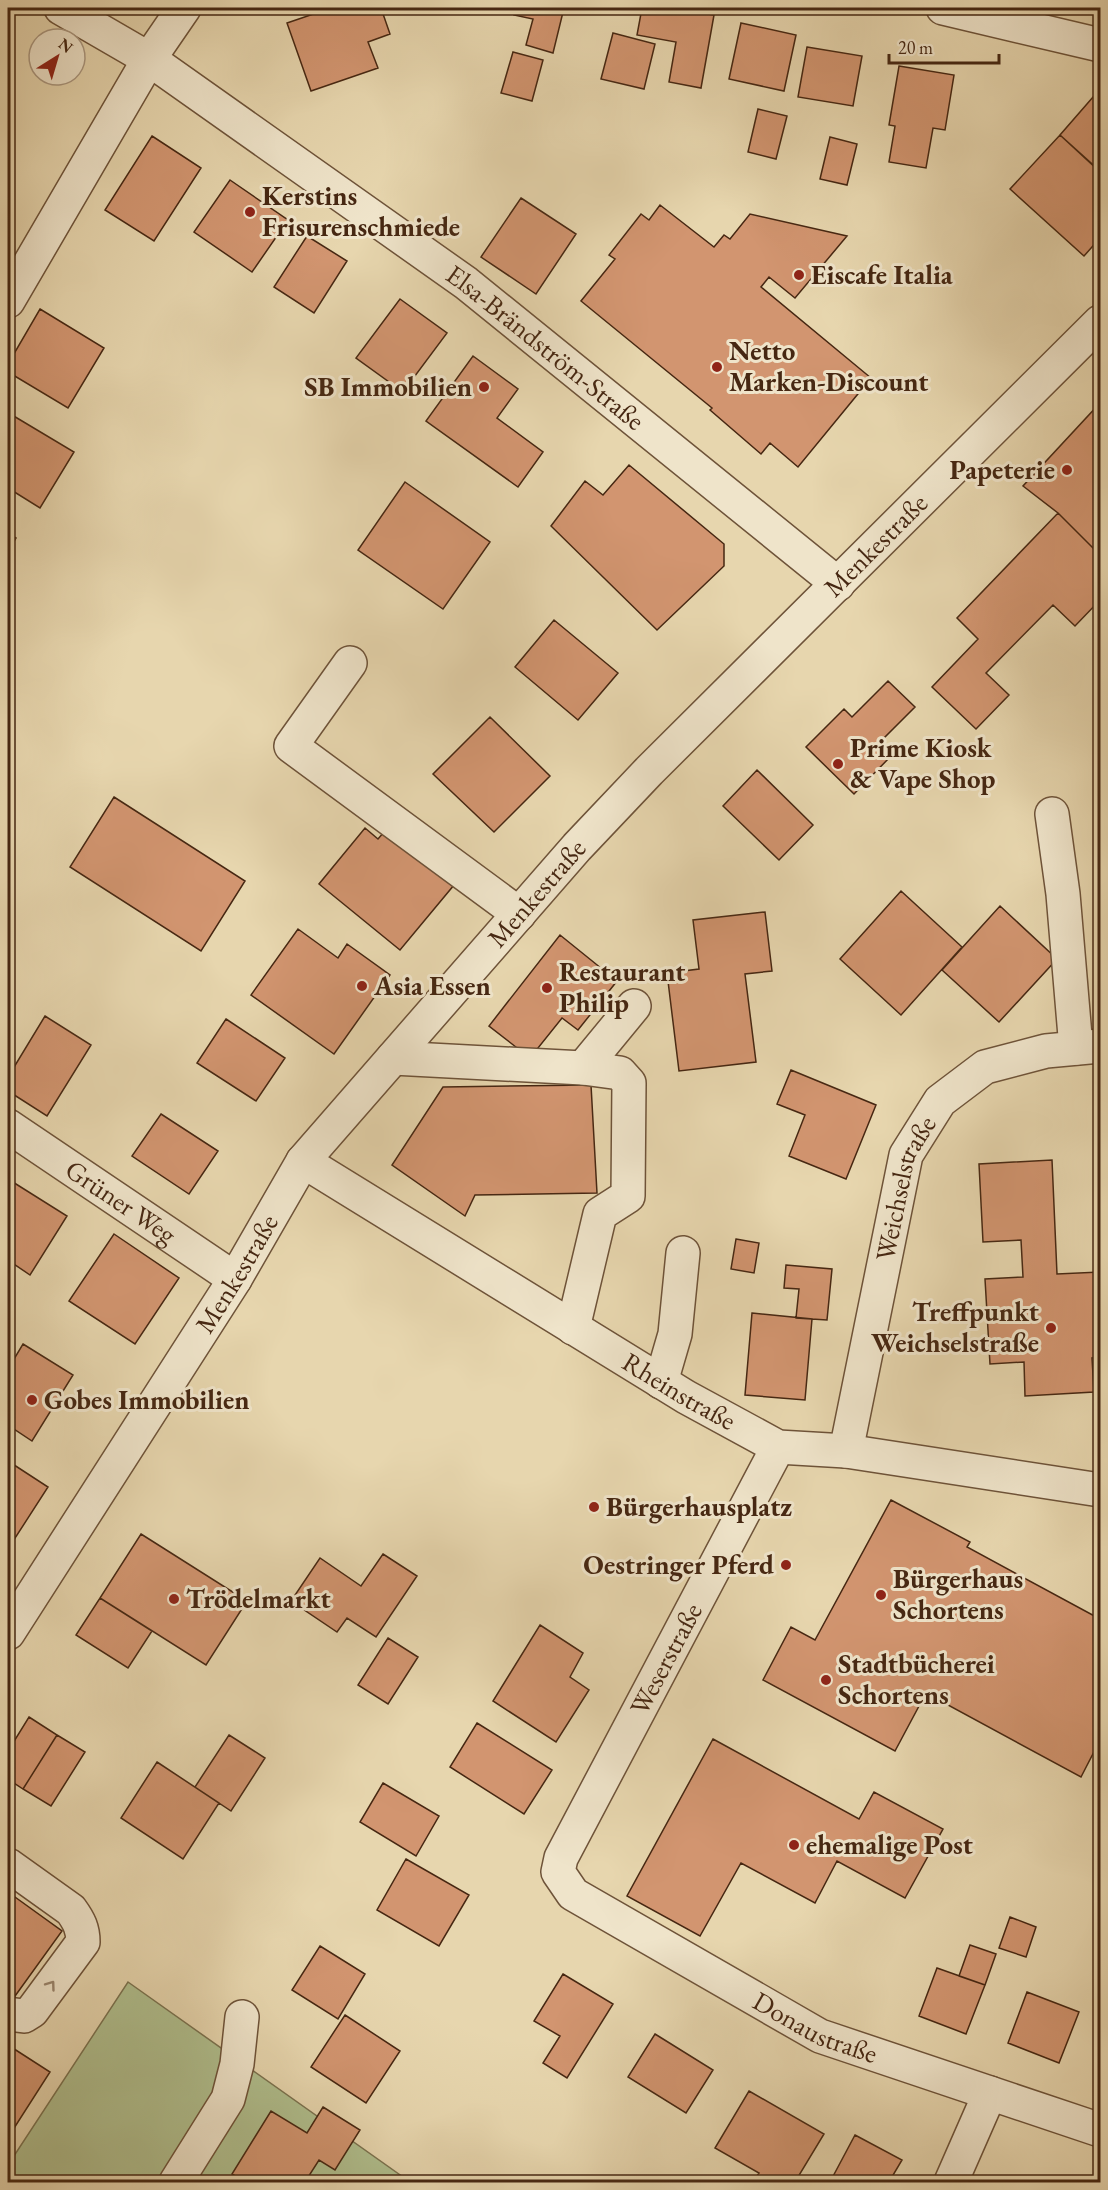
<svg xmlns="http://www.w3.org/2000/svg" width="1108" height="2190" font-family="'EB Garamond',serif">
  <style>
    .green { fill: #b0bf8e; stroke: #7b7350; stroke-width: 1.5 }
    .building { fill: #d29570; stroke: #462712; stroke-width: 1.5 }
    .lines { fill: none; stroke-linecap: round; stroke-linejoin: round }
    .minor-casing { stroke: #6e5339; stroke-width: 36 }
    .minor { stroke: #efe4ca; stroke-width: 33 }
    .oneway { stroke: #9a866e }
    .poi-dot { fill: #8f2418; stroke: #efe4ca; stroke-width: 2 }
    .labels { text-anchor: middle; stroke-width: 6; stroke-linejoin: round; paint-order: stroke }
    .poi-label { font-size: 27px; font-weight: bold; fill: #462712; stroke: #efe4ca; text-anchor: start }
    .street-label { font-size: 27px; fill: #462712; stroke: #efe4ca }
  </style>
  <rect width="100%" height="100%" fill="#e7d6ae"/>
  <filter id="stains"><feTurbulence type="fractalNoise" baseFrequency=".00333" numOctaves="4"/><feColorMatrix values="0 0 0 0 .2 0 0 0 0 .09 0 0 0 0 .02 0 0 0 .5 -.17"/></filter>
  <radialGradient id="worn" r=".72"><stop offset=".6" stop-color="#630" stop-opacity="0"/><stop offset="1" stop-color="#630" stop-opacity=".3"/></radialGradient>
  <path class="green" d="M128 1982 410 2182H8V2165Z"/>
  <path class="building" d="M331 8H381L390 34 368 42 378 68 311 91 287 23Z
    M516 8H564L553 53 526 45 533 19 514 15Z
    M642 8H671L714 15 701 88 669 82 676 42 637 35Z
    M741 23 796 35 784 91 729 79Z
    M613 33 655 44 644 89 601 79Z
    M807 47 862 56 853 106 798 97Z
    M513 52 543 60 532 101 501 93Z
    M899 66 954 75 945 130 933 128 926 168 889 162 895 126 889 125Z
    M1100 89V171L1060 135Z
    M758 109 787 116 776 159 748 152Z
    M1060 135 1100 172V238L1084 256 1010 189Z
    M152 136 201 168 154 241 105 210Z
    M830 137 857 144 847 185 820 179Z
    M230 180 288 220 252 272 194 232Z
    M521 198 576 234 536 294 481 257Z
    M660 205 714 247 724 235 730 239 750 214 847 236 795 298 769 277 761 287 871 378 798 467 770 443 761 454 710 410 712 408 581 301 615 259 609 255 641 214 649 220Z
    M307 236 347 261 314 313 274 287Z
    M400 299 447 333 403 392 356 358Z
    M40 309 104 348 68 408 8 372V364Z
    M473 356 518 389 497 418 543 452 518 487 426 421Z
    M1100 403V555L1058 513 1023 486Z
    M12 415 74 452 40 508 8 488V422Z
    M629 465 724 544V566L657 630 551 526 585 481 603 495Z
    M405 482 490 542 443 609 358 550Z
    M1058 513 1100 555V600L1075 626 1053 605 986 673 1009 695 976 729 932 687 978 639 957 618Z
    M8 533 16 538 8 552Z
    M554 620 618 673 578 720 515 667Z
    M888 681 915 707 878 744 891 756 854 794 806 747 844 709 852 717Z
    M490 717 550 776 494 832 433 774Z
    M757 770 813 825 779 860 723 806Z
    M114 797 245 881 201 951 70 867Z
    M391 824 459 879 400 950 319 884 365 828 378 839Z
    M901 891 962 947 901 1015 840 959Z
    M1000 906 1057 959 999 1022 942 970Z
    M765 912 772 971 745 974 756 1062 679 1071 667 973 699 969 693 920Z
    M298 929 338 958 347 944 390 975 334 1054 251 995Z
    M560 935 617 981 578 1030 562 1018 530 1058 489 1026Z
    M45 1016 91 1045 47 1116 8 1091V1077Z
    M226 1019 285 1058 256 1101 197 1063Z
    M791 1070 876 1105 846 1179 789 1156 805 1115 777 1104Z
    M591 1085 597 1193 475 1195 465 1216 392 1165 443 1087Z
    M161 1114 218 1151 189 1194 132 1156Z
    M1052 1160 1057 1274 1100 1272V1357L1092 1358 1094 1392 1025 1396 1024 1362 990 1364 985 1279 1023 1277 1021 1240 983 1242 979 1164Z
    M8 1179 67 1216 30 1275 8 1260Z
    M114 1234 179 1278 135 1344 69 1301Z
    M736 1239 759 1243 754 1273 731 1269Z
    M786 1265 832 1269 827 1320 796 1318 799 1289 784 1288Z
    M752 1313 812 1319 805 1400 745 1395Z
    M23 1344 73 1375 32 1441 8 1425V1369Z
    M8 1461 48 1487 8 1549Z
    M891 1500 970 1542 967 1547 1100 1619V1740L1081 1777 926 1693 895 1751 763 1680 791 1627 815 1640Z
    M141 1534 247 1601 206 1665 100 1598Z
    M383 1554 417 1576 376 1637 347 1618 337 1632 291 1601 320 1558 361 1586Z
    M100 1598 152 1631 128 1668 76 1635Z
    M540 1625 583 1653 570 1677 589 1690 556 1742 493 1701Z
    M388 1638 418 1657 388 1704 358 1685Z
    M29 1717 57 1735 23 1789 8 1779V1751Z
    M477 1723 552 1770 524 1814 450 1767Z
    M57 1735 85 1752 51 1806 23 1789Z
    M229 1735 265 1758 231 1811 195 1787Z
    M713 1739 859 1819 874 1792 943 1829 905 1898 837 1861 815 1903 741 1863 700 1936 627 1896Z
    M157 1762 219 1803 183 1859 121 1818Z
    M383 1783 439 1816 416 1856 360 1822Z
    M406 1859 469 1895 439 1946 377 1910Z
    M8 1892 62 1931 10 2003 8 2001Z
    M1010 1917 1036 1927 1026 1957 999 1948Z
    M970 1945 996 1954 985 1985 959 1976Z
    M320 1946 365 1974 338 2019 292 1990Z
    M937 1968 985 1985 966 2034 919 2016Z
    M563 1974 613 2004 567 2078 543 2063 560 2036 534 2021Z
    M1027 1992 1079 2012 1059 2063 1008 2043Z
    M345 2015 400 2051 366 2103 311 2067Z
    M655 2034 713 2070 686 2113 628 2077Z
    M8 2045 50 2072 9 2136 8 2135Z
    M749 2091 824 2134 795 2182H753L759 2173 715 2148Z
    M323 2107 360 2130 335 2170 319 2160 305 2182H245L232 2174 271 2111 307 2133Z
    M855 2135 902 2160 889 2182H830Z
    M1041 2176 1063 2182H1039Z"/>
  <g class="lines">
    <g class="minor-casing">
      <g id="minor">
        <path id="s1" d="M61 8 149 59 466 283 838 584"/>
        <path d="M943 8 1100 45"/>
        <path d="M8 301 149 59 184 8"/>
        <path d="M350 663 291 746 519 914"/>
        <path d="M1052 814 1063 894 1076 1048"/>
        <path d="M393 1058 583 1068 620 1073 629 1083 628 1196 600 1214 573 1328"/>
        <path d="M583 1068 634 1006"/>
        <path id="s2" d="M8 1126 235 1279"/>
        <path id="s3" d="M303 1161 686 1397 778 1447 846 1451 1100 1490"/>
        <path d="M661 1382 675 1334 683 1253"/>
        <path id="s4" d="M778 1447 561 1858 558 1872 573 1894 820 2036 1100 2130"/>
        <path id="s5" d="M846 1451 906 1155 940 1101 985 1067 1046 1051 1100 1046"/>
        <path id="s6" d="M8 1633 235 1279 303 1161 577 847 649 771 1100 322"/>
        <path d="M8 1865 71 1910C79 1921 83 1929 83 1942L32 2011 24 2016 8 2014"/>
        <path d="M176 2182 228 2099 237 2064 242 2017"/>
        <path d="M951 2182 990 2093"/>
      </g>
    </g>
    <use href="#minor" class="minor"/>
  </g>
  <defs><path id="oneway-chevron" d="M-2-3.5L2.5 0L-2 3.5" fill="none" stroke-width="1.6" stroke-linecap="round" stroke-linejoin="round" transform="scale(1.5)"/></defs>
  <use class="oneway" href="#oneway-chevron" transform="translate(51 1985) rotate(-54)"/>
  <g class="poi-dot">
    <circle cx="250" cy="212" r="6"/>
    <circle cx="799" cy="275" r="6"/>
    <circle cx="717" cy="367" r="6"/>
    <circle cx="484" cy="387" r="6"/>
    <circle cx="1067" cy="470" r="6"/>
    <circle cx="838" cy="764" r="6"/>
    <circle cx="362" cy="986" r="6"/>
    <circle cx="547" cy="988" r="6"/>
    <circle cx="1051" cy="1328" r="6"/>
    <circle cx="32" cy="1400" r="6"/>
    <circle cx="594" cy="1507" r="6"/>
    <circle cx="786" cy="1565" r="6"/>
    <circle cx="881" cy="1595" r="6"/>
    <circle cx="174" cy="1599" r="6"/>
    <circle cx="826" cy="1680" r="6"/>
    <circle cx="794" cy="1845" r="6"/>
  </g>
  <g class="labels">
    <g class="poi-label">
      <text x="262" y="205">Kerstins<tspan x="262" dy="31">Frisurenschmiede</tspan></text>
      <text x="811" y="284">Eiscafe Italia</text>
      <text x="729" y="360">Netto<tspan x="729" dy="31">Marken-Discount</tspan></text>
      <text x="472" y="396" text-anchor="end">SB Immobilien</text>
      <text x="1055" y="479" text-anchor="end">Papeterie</text>
      <text x="850" y="757">Prime Kiosk<tspan x="850" dy="31">&amp; Vape Shop</tspan></text>
      <text x="559" y="981">Restaurant<tspan x="559" dy="31">Philip</tspan></text>
      <text x="374" y="995">Asia Essen</text>
      <text x="1039" y="1321" text-anchor="end">Treffpunkt<tspan x="1039" dy="31">Weichselstraße</tspan></text>
      <text x="44" y="1409">Gobes Immobilien</text>
      <text x="606" y="1516">Bürgerhausplatz</text>
      <text x="774" y="1574" text-anchor="end">Oestringer Pferd</text>
      <text x="893" y="1588">Bürgerhaus<tspan x="893" dy="31">Schortens</tspan></text>
      <text x="186" y="1608">Trödelmarkt</text>
      <text x="838" y="1673">Stadtbücherei<tspan x="838" dy="31">Schortens</tspan></text>
      <text x="806" y="1854">ehemalige Post</text>
    </g>
    <g class="street-label">
      <text dy="9" stroke="none"><textPath href="#s1" startOffset="592">Elsa-Brändström-Straße</textPath></text>
      <text dy="9" stroke="none"><textPath href="#s6" startOffset="1398">Menkestraße</textPath></text>
      <text dy="9" stroke="none"><textPath href="#s6" startOffset="912">Menkestraße</textPath></text>
      <text dy="9" stroke="none"><textPath href="#s5" startOffset="270">Weichselstraße</textPath></text>
      <text dy="9" stroke="none"><textPath href="#s2" startOffset="136">Grüner Weg</textPath></text>
      <text dy="9" stroke="none"><textPath href="#s6" startOffset="426">Menkestraße</textPath></text>
      <text dy="9" stroke="none"><textPath href="#s3" startOffset="441">Rheinstraße</textPath></text>
      <text transform="translate(666 1659) rotate(-62)" y="9">Weserstraße</text>
      <text dy="9" stroke="none"><textPath href="#s4" startOffset="783">Donaustraße</textPath></text>
    </g>
  </g>
  <rect width="1108" height="2190" fill="none" stroke="#e7d6ae" stroke-width="30"/>
  <rect x="9" y="9" width="1090" height="2172" fill="none" stroke="#462712" stroke-width="3"/>
  <rect x="15" y="15" width="1078" height="2160" fill="none" stroke="#462712" stroke-width="1.5"/>
  <g transform="translate(57 57) rotate(37)"><circle r="28" fill="#efe4ca" stroke="#ab9880" stroke-width="1.5"/>
  <path d="M0-4.5L10 22L0 15L-10 22Z" fill="#8f2418"/>
  <text y="-9" font-size="16" font-weight="bold" text-anchor="middle" fill="#462712">N</text>
  </g>
  <path d="M889 54v9h110v-9" fill="none" stroke="#462712" stroke-width="3"/>
  <text x="898" y="54" font-size="18" fill="#462712" stroke="#efe4ca" stroke-width="4.5" paint-order="stroke">20 m</text>
  <rect width="100%" height="100%" filter="url(#stains)"/>
  <rect width="100%" height="100%" fill="url(#worn)"/>
</svg>
